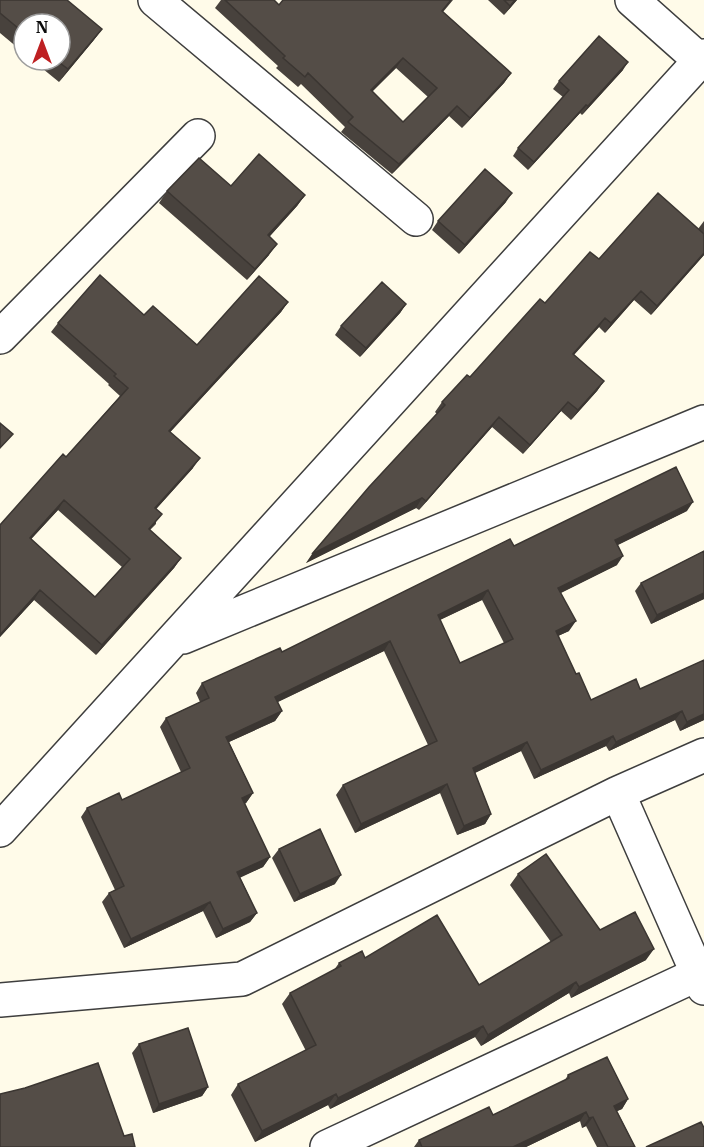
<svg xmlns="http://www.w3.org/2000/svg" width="704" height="1147" font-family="'IBM Plex Serif',serif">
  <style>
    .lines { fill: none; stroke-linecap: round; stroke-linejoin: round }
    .street-casing { stroke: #3e3e3e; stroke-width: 36 }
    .street { stroke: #fff; stroke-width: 33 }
    .wall { fill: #48423d; fill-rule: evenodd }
    .shaded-wall { fill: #3b3632 }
    .building { fill: #544d47; stroke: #3b3632; stroke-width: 1.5; fill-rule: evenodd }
  </style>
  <rect width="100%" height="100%" fill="#fffbe9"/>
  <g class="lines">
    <g class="street-casing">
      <path id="street" d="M155 0 416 219
        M632 0 704 64
        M0 337 198 136
        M183 637 704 422
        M618 793 704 988
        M0 830 704 56
        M0 1000 242 979 618 793 704 755
        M327 1147 698 974"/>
    </g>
    <use href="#street" class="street"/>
  </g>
  <path class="wall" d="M0 0 102 29 93 41 59 82 32 60H60L24 24V53L0 33Z
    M221 0H274L279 5 453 0 443 12 511 73 504 83 462 128 449 116 392 174 341 132 345 127 301 84 298 87 276 68 278 66 215 8ZM396 68 428 97 403 122 372 91Z
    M488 0H517L504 15Z
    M623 70 582 115 580 113 528 170 513 156 518 148 563 97 553 89 559 81Z
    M231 186 305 195 297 206 270 236 269 255 247 280 159 203 167 191Z
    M506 202 459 254 432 230 438 221Z
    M704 221V255L651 315 634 300 605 333 599 327 574 355 604 381 597 391 571 420 561 411 523 454 492 427 419 510 416 508 306 563 437 414 435 412 442 402 470 377 545 303 599 259 698 229Z
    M288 302 281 312 170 432 193 468 156 509V524L150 530 181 558 174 568 96 655 34 600 0 637V525L66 457 120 396 108 385 109 384 51 332 58 323 144 315 197 345ZM58 510 122 567 95 597 31 539Z
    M406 304 400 313 360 357 335 335 341 326Z
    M687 511 618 545 617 565 561 593 569 631 558 636 576 674 591 700 640 689 704 660V720L680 731 675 720 609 751 606 746 534 779 521 751 475 773 491 814 485 824 457 835 440 793 355 833 336 795 343 785 428 745 384 651 278 702 282 711 275 721 229 742 253 793 246 803 244 804 270 857 263 867 240 877 257 913 250 922 216 938 203 911 124 948 102 902 109 893 115 890 81 817 87 808 122 800 181 772 160 727 166 718 200 702 196 693 202 683 282 652 514 546ZM482 600 504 643 460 663 440 620Z
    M704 551V599L651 624 635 591 641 583Z
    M279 849 335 884 294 902 272 858Z
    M518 874 646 960 571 998 569 993 481 1046 475 1037 330 1109 328 1105 255 1142 231 1095 238 1084 306 1051 282 1004 290 993 334 970 339 963 365 958 479 985 551 942 510 885Z
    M139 1044 208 1087 202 1096 153 1113 132 1053Z
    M568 1075 628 1099 622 1109 617 1111 635 1147H597L586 1126 582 1128 580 1121 526 1147H414L419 1140 493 1115 565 1080Z"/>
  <path class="shaded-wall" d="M515 0H517L504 15 510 6Z
    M102 29 93 41 59 82 68 69Z
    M403 58 396 68 364 100 371 90Z
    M628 62 623 70 582 115 588 106Z
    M511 73 504 83 462 128 470 118Z
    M586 105 580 113 528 170 534 162Z
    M457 106 449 116 392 174 399 164Z
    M512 193 506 202 459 254 465 245Z
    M305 195 297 206 260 247 268 235Z
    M277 244 269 255 247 280 255 269Z
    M704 253V255L651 315 657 306Z
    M641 291 634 300 605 333 611 323Z
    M288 302 281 312 163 440 169 431Z
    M406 304 400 313 360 357 366 348Z
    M605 318 599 327 566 363 573 354Z
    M604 381 597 391 571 420 578 410Z
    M568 402 561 411 523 454 530 445Z
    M499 417 492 427 419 510 426 501Z
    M200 458 193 468 149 517 155 508Z
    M422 498 416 508 306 563 312 554Z
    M64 500 58 510 23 548 30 538Z
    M693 502 687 511 609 549 615 540Z
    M623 556 617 565 552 597 558 588Z
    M181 558 174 568 96 655 102 645Z
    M40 590 34 600 0 637V635Z
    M488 590 482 600 431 624 438 615Z
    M704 593V599L651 624 657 615Z
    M576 621 569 631 549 640 556 631Z
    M390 641 384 651 269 706 275 697Z
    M282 711 275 721 220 746 226 737Z
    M682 711 675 720 609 751 616 742Z
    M704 714V720L680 731 687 722Z
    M613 736 606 746 534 779 541 770Z
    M527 742 521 751 466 777 473 768Z
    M447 784 440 793 355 833 361 824Z
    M253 793 246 803 235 808 242 798Z
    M491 814 485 824 457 835 464 826Z
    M270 857 263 867 231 882 237 872Z
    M341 875 335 884 294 902 300 894Z
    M210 902 203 911 124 948 131 939Z
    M257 913 250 922 216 938 223 929Z
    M654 949 646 960 571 998 579 987Z
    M576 982 569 993 481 1046 488 1035Z
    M483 1026 475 1037 330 1109 338 1098Z
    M208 1087 202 1096 153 1113 159 1104Z
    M336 1094 328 1105 255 1142 262 1131Z
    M628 1099 622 1109 608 1115 614 1106Z
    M586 1112 580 1121 526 1147H513Z
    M593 1117 586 1126 582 1128 589 1118Z"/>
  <path class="building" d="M0 0H67L102 29 68 69 56 60H60V24H24V33L0 13Z
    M225 0H274L279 5 283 0H451L442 11 511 73 470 118 457 106 399 164 348 122 353 117 308 73 305 77 283 58 285 56ZM403 58 437 88 403 122 371 90Z
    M504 0H515L510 6Z
    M599 36 628 62 588 106 586 105 534 162 518 148 569 90 559 81Z
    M259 154 305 195 268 235 277 244 255 269 167 191 199 158 231 186Z
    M485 169 512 193 465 245 438 221Z
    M658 193 704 234V253L657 306 641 291 611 323 605 318 573 354 604 381 578 410 568 402 530 445 499 417 426 501 422 498 312 554 369 487 445 405 442 402 467 375 470 377 540 299 545 303 590 252 599 259Z
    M100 275 144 315 153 306 197 345 259 276 288 302 169 431 200 458 155 508 162 514 149 529 181 558 102 645 40 590 0 635V525L63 454 66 457 128 388 114 376 116 374 58 323ZM64 500 130 559 95 597 30 538Z
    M382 282 406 304 366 348 341 326Z
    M0 423 13 434 0 448Z
    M676 467 693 502 615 540 623 556 558 588 576 621 556 631 576 674 579 673 591 700 636 679 640 689 704 660V714L687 722 682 711 616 742 613 736 541 770 527 742 473 768 491 814 464 826 447 784 361 824 343 785 437 741 390 641 275 697 282 711 226 737 253 793 242 798 270 857 237 872 257 913 223 929 210 902 131 939 109 893 124 886 87 808 119 793 122 800 190 768 166 718 209 698 202 683 280 648 282 652 510 539 514 546ZM488 590 513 639 460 663 438 615Z
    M704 551V593L657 615 641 583Z
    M320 829 341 875 300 894 279 849Z
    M546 854 600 930 635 912 654 949 579 987 576 982 488 1035 483 1026 338 1098 336 1094 262 1131 238 1084 316 1045 290 993 341 966 339 963 362 951 365 958 437 915 479 985 562 935 518 874Z
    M188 1028 208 1087 159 1104 139 1044Z
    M607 1057 628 1099 614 1106 635 1147H608L593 1117 589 1118 586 1112 513 1147H422L419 1140 489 1107 493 1115 569 1078 568 1075Z
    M98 1063 124 1136 132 1134 135 1147H0V1094L25 1088Z
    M701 1122 704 1128V1147H646Z"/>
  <g transform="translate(42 42)"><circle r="28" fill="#ffffff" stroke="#9d9d9d" stroke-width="1.5"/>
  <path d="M0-4.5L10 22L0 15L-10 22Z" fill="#be2022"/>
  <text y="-9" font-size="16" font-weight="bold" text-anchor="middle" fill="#0b0b0b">N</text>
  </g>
</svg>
